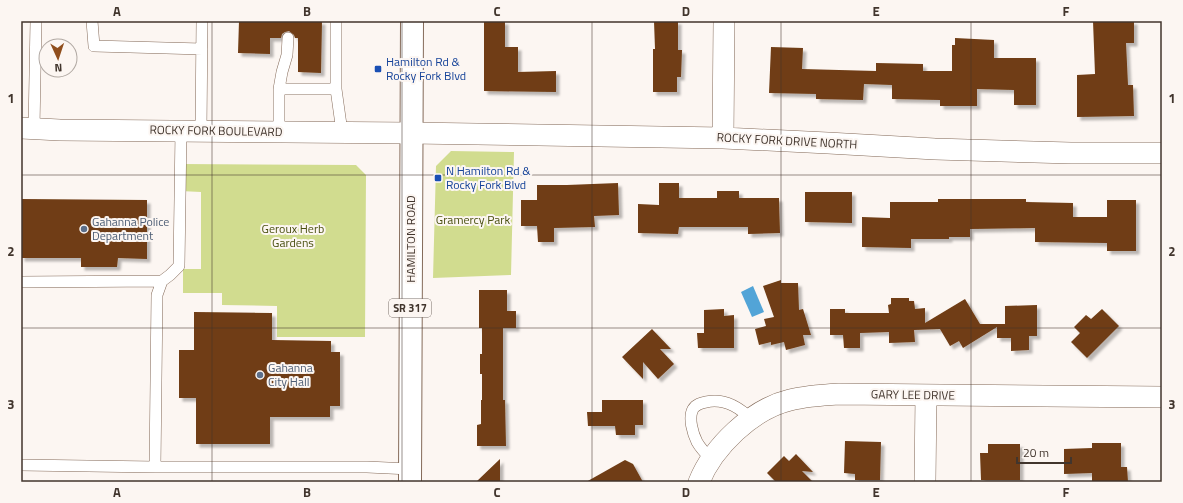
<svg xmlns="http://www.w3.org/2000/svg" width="1183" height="503" font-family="'Titillium Web',sans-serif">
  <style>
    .green { fill: #d1dc8f }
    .water { fill: #52a4d7 }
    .building { fill: #6f3c14; filter: url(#shadow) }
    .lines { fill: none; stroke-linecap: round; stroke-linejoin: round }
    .service-casing { stroke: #846a59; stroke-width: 12 }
    .minor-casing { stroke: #846a59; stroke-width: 22 }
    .primary-casing { stroke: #846a59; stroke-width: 24 }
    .service { stroke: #fff; stroke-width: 11 }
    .minor { stroke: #fff; stroke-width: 21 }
    .primary { stroke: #fff; stroke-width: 22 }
    .grid { fill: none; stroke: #41352d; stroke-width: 1; stroke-opacity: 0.55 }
    .transit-dot { fill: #1a4fb4; stroke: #fcf6f2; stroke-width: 1.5 }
    .service-dot { fill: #5c6f8a; stroke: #fcf6f2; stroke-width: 1.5 }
    .labels { text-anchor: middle; stroke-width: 4; stroke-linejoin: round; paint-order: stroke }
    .shield { fill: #fcf6f2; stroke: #796f68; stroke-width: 1 }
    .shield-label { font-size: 11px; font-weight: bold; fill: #41352d }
    .transit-label { font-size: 12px; fill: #164399; stroke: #fcf6f2; text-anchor: start }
    .street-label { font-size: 12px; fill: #41352d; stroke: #fcf6f2 }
    .park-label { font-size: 12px; fill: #494f0f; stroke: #fcf6f2 }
    .service-label { font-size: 12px; fill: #4e5e75; stroke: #fcf6f2; text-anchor: start }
    .neatline { fill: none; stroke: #41352d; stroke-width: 1.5 }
    .grid-label { font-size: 13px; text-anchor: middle; font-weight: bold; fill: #41352d }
  </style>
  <defs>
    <filter id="shadow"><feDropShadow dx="3.5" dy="3.5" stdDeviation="1" flood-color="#0004"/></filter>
  </defs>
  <rect width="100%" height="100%" fill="#fcf6f2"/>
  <path class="green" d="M451 151 514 152 511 275 433 278 436 166Z
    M180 164 356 165 366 175 365 337H277V306L222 305V293H183V269H201V192L180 191Z"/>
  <path class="water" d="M753 286 764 312 752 317 741 292Z"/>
  <path class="building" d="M239 21H322L321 73 298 72V38H295L294 35 289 31 285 32 282 34 281 38H270V54L238 53Z
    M484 21H505V47H518V72L556 71V92L484 91Z
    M654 21H678V50H682L681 77H677V92H653V49H655Z
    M1093 21H1134V43H1126L1128 85H1133L1134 116 1077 117V75L1095 74Z
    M955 38 994 40V58H1036V105H1014V90L977 89V106H940V100L892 99V85L864 84 863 100 816 99V94L769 93 771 47 803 48 802 69 876 71V63L923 64V71H952V45H955Z
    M618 183 619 215 594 216 595 227 554 228V242H538L537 226H521V200H537V185H567Z
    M659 183H679V198H717V191H739V198H779L780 233 748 234V227H679L678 234 638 233V204L659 205Z
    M805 192H852V223L805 222Z
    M21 199 147 200V259L118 258 117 267H81V258H21Z
    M938 199H1026V202L1073 203V217H1107V200H1136V251H1107V243L1035 242V228L970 229V237H949V239H911V248L862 247V217L890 218V202H938Z
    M781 280V283H798L799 310 803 309 811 335H803L805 345 786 350 784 342 771 345V342L759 345 755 329 766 326 764 319 774 317 763 286Z
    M479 290H507V311H516V328H503V400H505L506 446H477V425L481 424V400H482V374H480V354H482V328H479Z
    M891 298H909V301H914L915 309 925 308V323L965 299 980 324H1005V306L1037 305V336H1029V350L1011 351V338H997V327L963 348 959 341 950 346 940 329 914 330 915 342 889 343V332L860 333V348H844L843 335H830V309H845V313H889L888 305 891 304Z
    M724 309V316L734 315V348H698L697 333H704V310Z
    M1102 309 1119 326 1087 358 1071 342 1080 333 1074 327 1086 315 1091 319Z
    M194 312 272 313V340L331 341V352H340V406H330V417H270V444H196V398H179V350H194Z
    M652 329 671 349H660L674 364 658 379 643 362V379L622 357Z
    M602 400H643V425H635V435H616L615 426H588L587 412H602Z
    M845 441 881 442 880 480H855V474L844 473Z
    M1092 443H1121V467H1127L1128 482H1092V473L1064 474V449L1092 448Z
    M988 444H1020V480H981L980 453H988Z
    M796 454 813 472 802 471 813 482H776L767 473 784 456 789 461Z
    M500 459V482H476Z
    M625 460 633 464 643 482H586Z"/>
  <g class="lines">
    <g class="service-casing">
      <path id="service" d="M92 21 94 46 202 49
        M279 89H336V21
        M336 89 342 132
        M34 128 36 21
        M201 131 202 21
        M279 132V89L282 72 287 55 288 38
        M21 282 162 281
        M711 459C706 454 701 449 697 442 693 434 688 418 693 409 696 404 701 403 706 402 724 398 739 407 751 419
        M21 465 155 467H367L410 469
        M155 467 157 295 162 281 170 275 179 266 181 131"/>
    </g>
    <g class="minor-casing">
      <path id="minor" d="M21 128 60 130 411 133 723 138 828 143 935 149 1071 153H1162
        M723 138 724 21
        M699 482C713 447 752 409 790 400 806 396 822 395 839 394L1162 397
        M925 482 926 395"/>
    </g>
    <g class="primary-casing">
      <path id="primary" d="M410 482 412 21"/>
    </g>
    <use href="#service" class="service"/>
    <use href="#minor" class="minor"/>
    <use href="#primary" class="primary"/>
  </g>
  <path class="grid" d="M212 21V482M402 21V482M592 21V482M781 21V482M971 21V482M21 175H1162M21 328H1162"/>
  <g class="transit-dot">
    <rect x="374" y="65" width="8" height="8" rx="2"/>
    <rect x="434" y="174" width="8" height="8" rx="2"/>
  </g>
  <g class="service-dot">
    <circle cx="84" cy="229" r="4"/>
    <circle cx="260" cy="375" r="4"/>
  </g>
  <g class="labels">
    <rect class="shield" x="389" y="299" width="42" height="18" rx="3"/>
    <g class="shield-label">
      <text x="410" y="312">SR 317</text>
    </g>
    <g class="transit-label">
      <text x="386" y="66">Hamilton Rd &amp;<tspan x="386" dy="14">Rocky Fork Blvd</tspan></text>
      <text x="446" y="175">N Hamilton Rd &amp;<tspan x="446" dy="14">Rocky Fork Blvd</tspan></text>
    </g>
    <g class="street-label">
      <text transform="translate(216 131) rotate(1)" y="4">ROCKY FORK BOULEVARD</text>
      <text transform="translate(787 141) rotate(3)" y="4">ROCKY FORK DRIVE NORTH</text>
      <text transform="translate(411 239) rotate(-90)" y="4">HAMILTON ROAD</text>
      <text transform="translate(913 395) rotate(1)" y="4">GARY LEE DRIVE</text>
    </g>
    <g class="park-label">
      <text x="473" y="224">Gramercy Park</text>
      <text x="293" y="233">Geroux Herb<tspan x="293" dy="14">Gardens</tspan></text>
    </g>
    <g class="service-label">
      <text x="92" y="226">Gahanna Police<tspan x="92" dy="14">Department</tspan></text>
      <text x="268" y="372">Gahanna<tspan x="268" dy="14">City Hall</tspan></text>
    </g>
  </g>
  <rect width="1183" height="503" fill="none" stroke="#fcf6f2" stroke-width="44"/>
  <g transform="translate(58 58) rotate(177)"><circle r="19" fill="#fcf6f2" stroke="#b1a9a3"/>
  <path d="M0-3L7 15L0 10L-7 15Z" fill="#904e1c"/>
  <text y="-6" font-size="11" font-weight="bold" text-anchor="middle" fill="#41352d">N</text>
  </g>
  <path d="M1017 457v6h54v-6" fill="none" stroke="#41352d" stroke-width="2"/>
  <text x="1023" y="457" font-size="12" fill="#41352d" stroke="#fcf6f2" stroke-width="3" paint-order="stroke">20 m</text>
  <rect x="22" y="22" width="1139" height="459" class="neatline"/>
  <g class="grid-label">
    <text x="117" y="16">A</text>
    <text x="307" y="16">B</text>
    <text x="497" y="16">C</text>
    <text x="686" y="16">D</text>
    <text x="876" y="16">E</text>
    <text x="1066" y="16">F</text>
    <text x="11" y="103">1</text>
    <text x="1172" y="103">1</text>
    <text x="11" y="256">2</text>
    <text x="1172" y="256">2</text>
    <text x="11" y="409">3</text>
    <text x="1172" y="409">3</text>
    <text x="117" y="497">A</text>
    <text x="307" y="497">B</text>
    <text x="497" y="497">C</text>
    <text x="686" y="497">D</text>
    <text x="876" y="497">E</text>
    <text x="1066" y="497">F</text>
  </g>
</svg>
